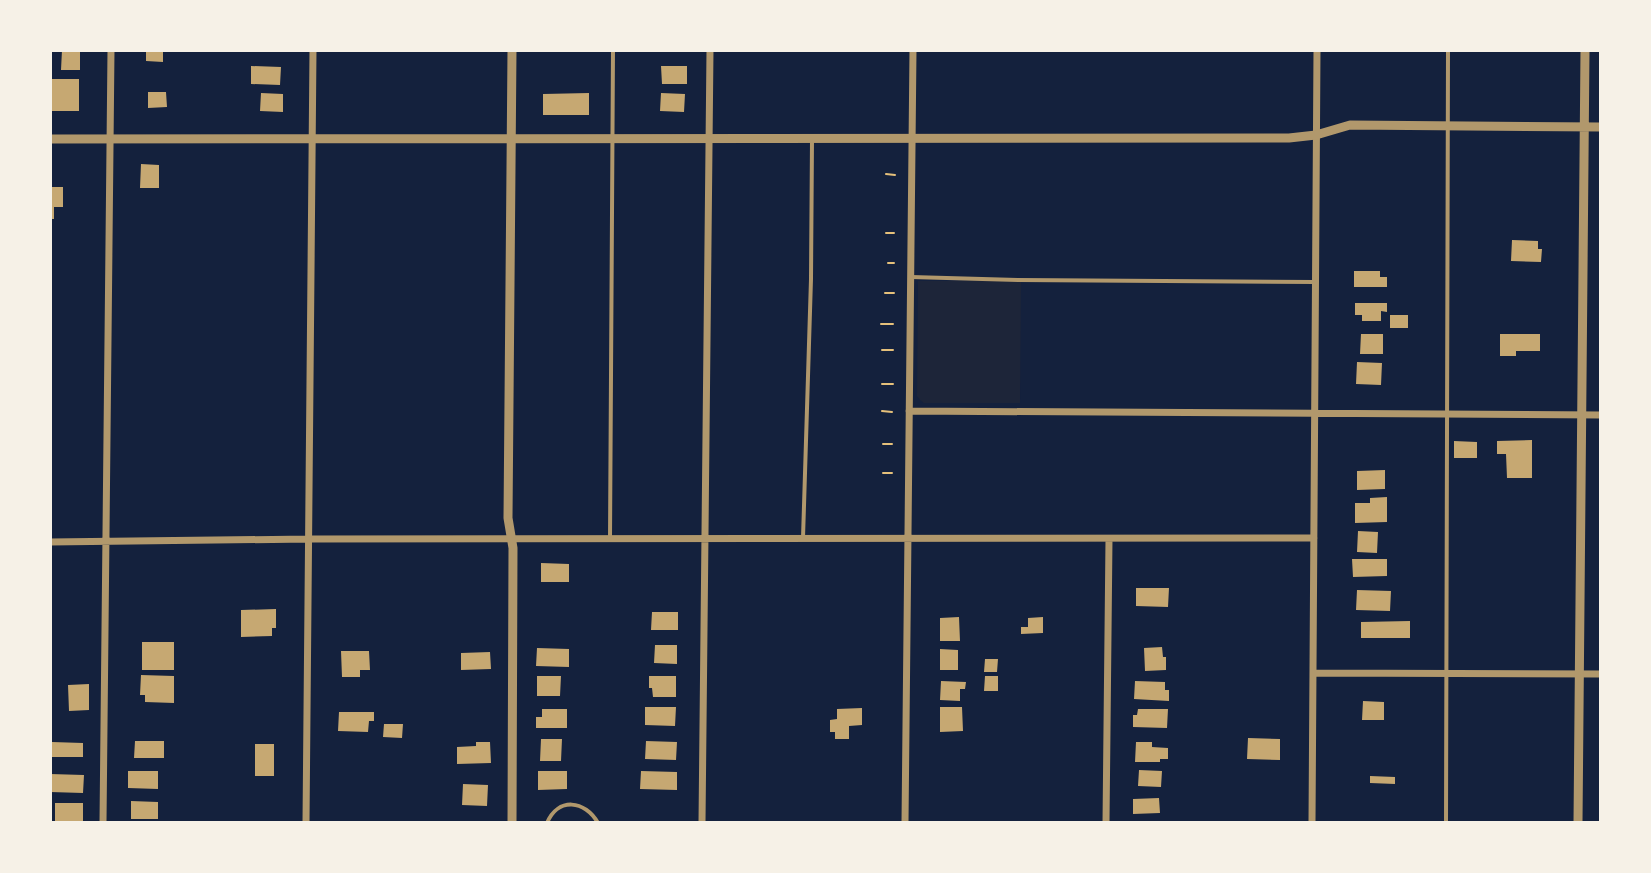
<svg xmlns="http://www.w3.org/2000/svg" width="1651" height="873" font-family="Overpass,sans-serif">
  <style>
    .green { fill: #1d2539 }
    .building { fill: #c6a872 }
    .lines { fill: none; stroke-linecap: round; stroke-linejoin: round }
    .path { stroke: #e5c07b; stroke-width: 2 }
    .service { stroke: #b1986c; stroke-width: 4 }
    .minor { stroke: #b1986c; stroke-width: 7 }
    .tertiary { stroke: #b1986c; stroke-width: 9 }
  </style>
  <rect width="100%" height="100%" fill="#14213d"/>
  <path class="green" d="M918 281H1021L1020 403H924L920 400 917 396Z"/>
  <path class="building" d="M62 50H80V70H61Z
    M146 50H163V62L146 61Z
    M251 66 281 67 280 85 251 84Z
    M661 66H687V84H662Z
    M50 79H79V111H50Z
    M148 92H166L167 107 148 108Z
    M261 93 283 94V112L260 111Z
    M589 93V115H543V94Z
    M661 93 685 94 684 112 660 111Z
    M141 164 159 165V188H140Z
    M50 187H63V207H54V219H50Z
    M1512 240 1538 241V249H1542L1541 262 1511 261Z
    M1354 271H1380V277H1387V287H1354Z
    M1355 303H1387V312L1381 311V321H1362V315H1355Z
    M1390 315H1408V328H1390Z
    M1361 334H1383V354H1360Z
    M1500 334H1540V351H1516V356H1500Z
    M1357 362 1382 363 1381 385 1356 384Z
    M1532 440V478H1507L1506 454H1497V441Z
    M1454 441 1477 442V458H1454Z
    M1385 470V489L1357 490V471Z
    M1387 497V522L1355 523V503H1370V498Z
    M1358 531 1378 532 1377 553 1357 552Z
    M1352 559H1387V576L1353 577Z
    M541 563 569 564V582H541Z
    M1136 588H1169L1168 607 1136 606Z
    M1357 590 1391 591 1390 611 1356 610Z
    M276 609V628H272V636L241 637V610Z
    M652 612H678V630H651Z
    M959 617 960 641H940V618Z
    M1043 617V633L1021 634V627H1028V618Z
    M1410 621V638H1361V622Z
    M142 642H174V670H142Z
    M655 645H677V664L654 663Z
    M1162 647 1163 657H1166V670L1145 671 1144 648Z
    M537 648 569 649V667L536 666Z
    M940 649 958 650V670H940Z
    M341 651H369L370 670H360V677H342Z
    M490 652 491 669 461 670V653Z
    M985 659H998L997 672H984Z
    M141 675 174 676V703L145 702V695H140Z
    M537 676H561L560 696H537Z
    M649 676H676V697H653L652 688H649Z
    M985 676H998V691H984Z
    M941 681 966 682 965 689H960V701L940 700Z
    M1135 681 1165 682V690H1169V701L1134 699Z
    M89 684V710L69 711 68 685Z
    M1363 701 1384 702V720H1362Z
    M645 707H676L675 726 645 725Z
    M940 707H962L963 731 940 732Z
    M862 708V725L849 726V739H835V732H830V720L837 719V709Z
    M542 709H567V728H536V717H542Z
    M1138 709H1168L1167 728 1133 727V715H1137Z
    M339 712H374V721H369L368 732 338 731Z
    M384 724H403L402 738 383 737Z
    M1248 738 1280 739V760L1247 759Z
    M541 739H562L561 761H540Z
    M135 741H164V758H134Z
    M646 741 677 742 676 760 645 759Z
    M52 742 83 743V757H52Z
    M476 742H490L491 763 457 764V747L476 746Z
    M1136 742H1152V747L1168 748V759H1160V762H1135Z
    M255 744H274V776H255Z
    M1139 770 1162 771 1161 787 1138 786Z
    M128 771H158V789L128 788Z
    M538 771H567V789L538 790Z
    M641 771 677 772V790L640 789Z
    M50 774 84 775 83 793 50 792Z
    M1370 776 1395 777V784L1370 783Z
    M463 784 488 785 487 806 462 805Z
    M1159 798 1160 813 1133 814V799Z
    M131 801 158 802V819H131Z
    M55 803H83V821L55 822Z"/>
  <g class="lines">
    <path class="path" d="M886 174 895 175
      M886 233H894
      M888 263H894
      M885 293H894
      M881 324H893
      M882 350H893
      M882 384H893
      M882 411 892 412
      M883 444H892
      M883 473H892"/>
    <path class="service" d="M911 277 1018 280 1315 282
      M803 538 811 279 812 140
      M610 539 613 50
      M547 823C558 797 585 800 598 823
      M1446 823 1448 50"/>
    <path class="minor" d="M909 411 1601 415
      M50 542 309 539 1314 538
      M1313 673 1601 674
      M103 823 111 50
      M306 823 313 50
      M702 823 710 50
      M905 823 913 50
      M1106 823 1109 539
      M1312 823 1317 50"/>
    <path class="tertiary" d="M50 139 1289 138 1316 135 1350 125 1601 127
      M512 823 513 548 508 518 512 50
      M1578 823 1585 50"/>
  </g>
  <rect width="1651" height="873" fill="none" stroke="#f6f1e7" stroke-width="104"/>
</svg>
